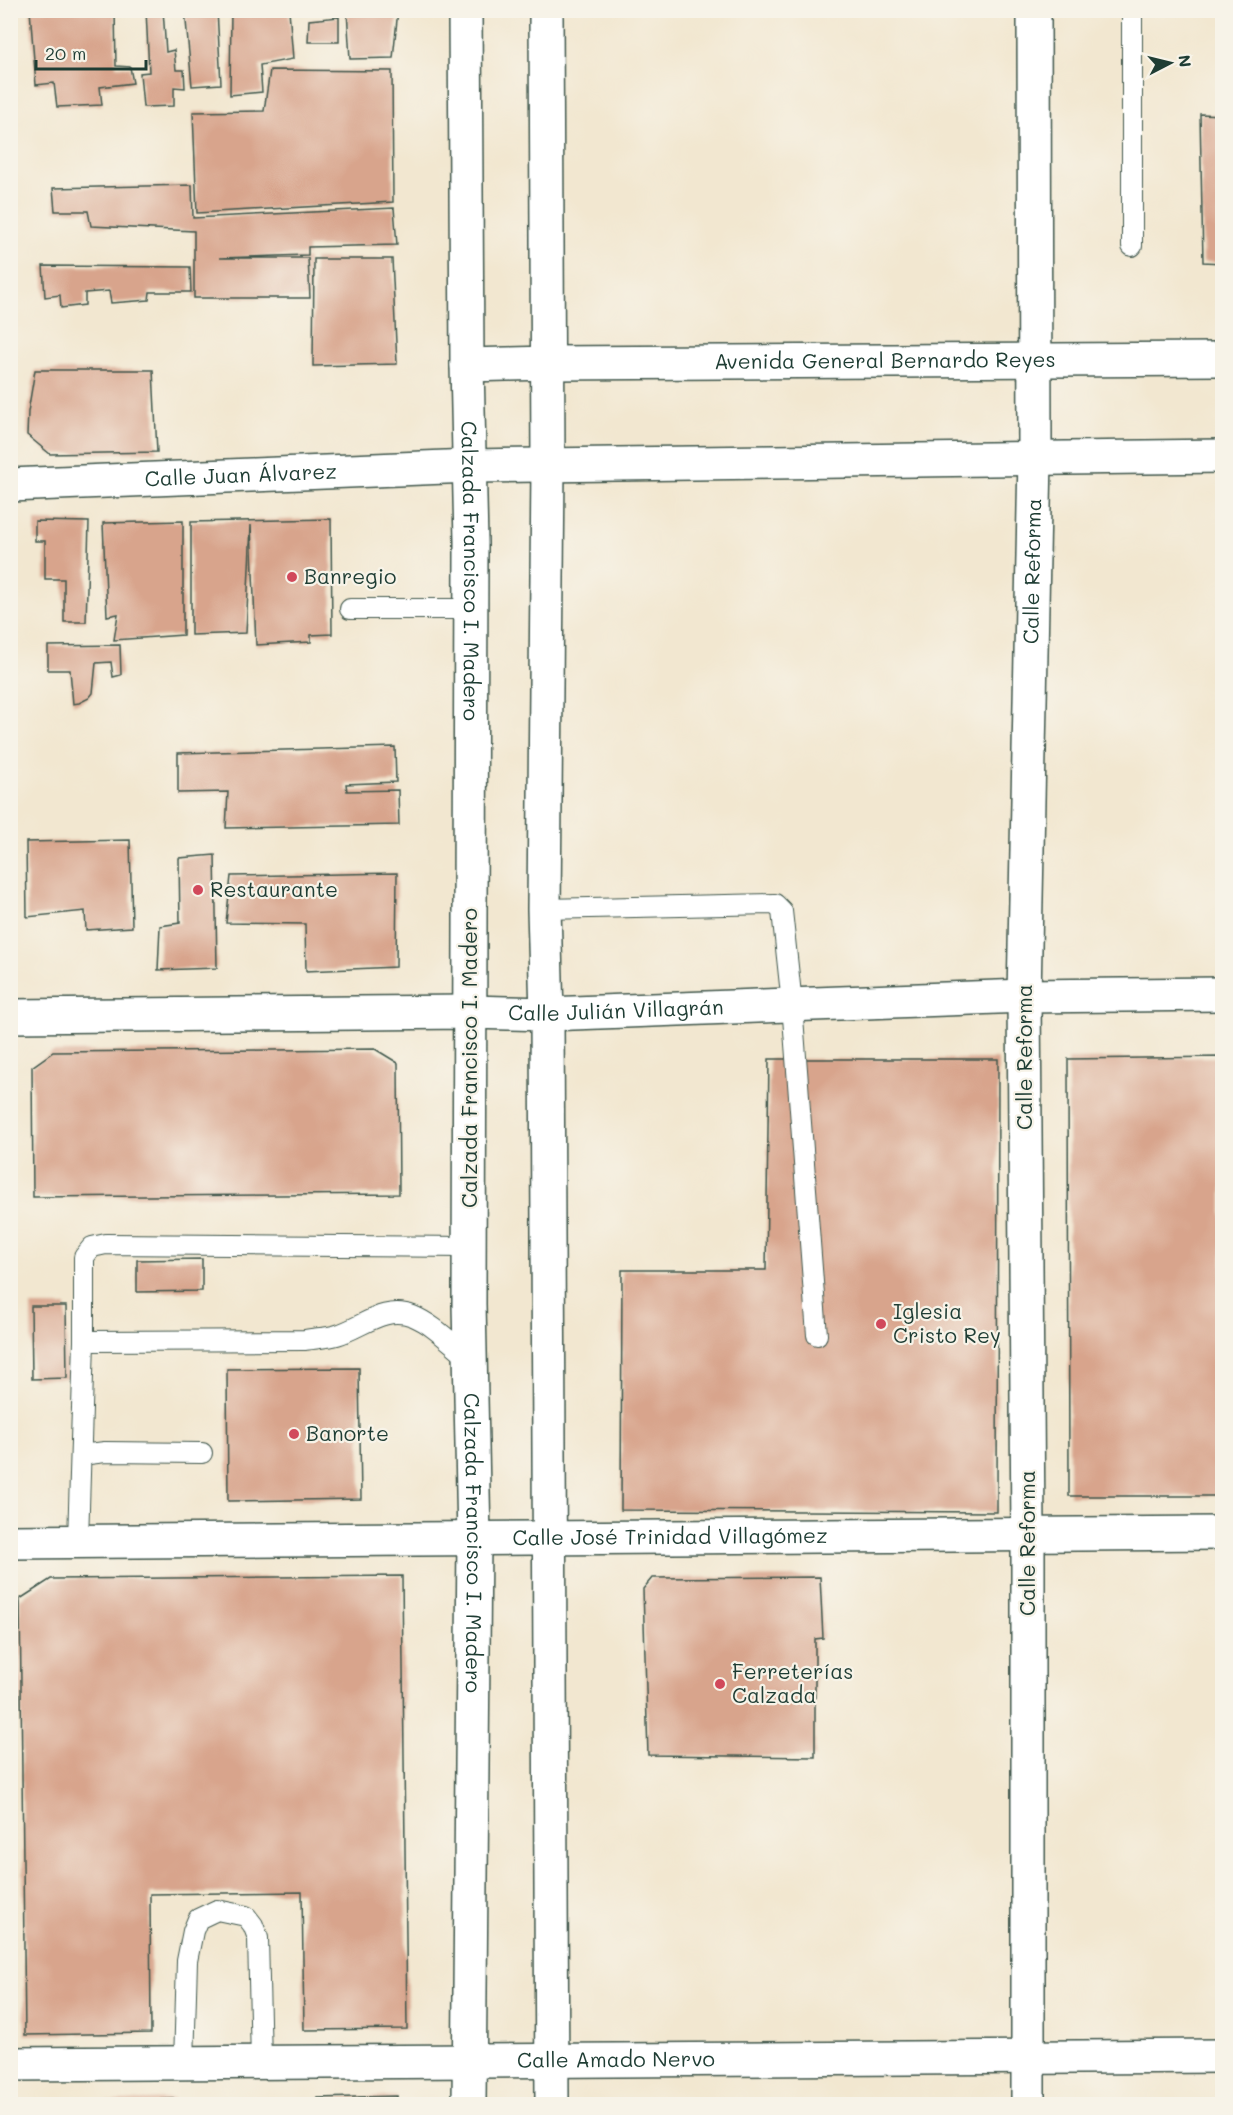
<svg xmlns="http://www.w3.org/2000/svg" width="1233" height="2115" font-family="Mali,sans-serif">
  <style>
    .building { fill: #d8a48c }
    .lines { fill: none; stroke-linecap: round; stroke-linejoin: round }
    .service-casing { stroke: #3f564b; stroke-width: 22 }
    .minor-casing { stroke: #3f564b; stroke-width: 36 }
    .tertiary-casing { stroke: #3f564b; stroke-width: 36 }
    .primary-casing { stroke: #3f564b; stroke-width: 36 }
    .service { stroke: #fff; stroke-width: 20 }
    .minor { stroke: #fff; stroke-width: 33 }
    .tertiary { stroke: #fff; stroke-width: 33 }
    .primary { stroke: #fff; stroke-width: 33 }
    .poi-dot { fill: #d1495b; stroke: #f7f3e8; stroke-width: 2 }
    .labels { text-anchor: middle; stroke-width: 4.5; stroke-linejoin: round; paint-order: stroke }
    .street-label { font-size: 21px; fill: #1f3d34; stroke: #f7f3e8 }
    .poi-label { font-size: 21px; fill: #1f3d34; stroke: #f7f3e8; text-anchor: start }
  </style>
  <rect width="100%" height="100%" fill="#f7f3e8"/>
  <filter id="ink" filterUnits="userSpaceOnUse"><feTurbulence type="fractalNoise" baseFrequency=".0167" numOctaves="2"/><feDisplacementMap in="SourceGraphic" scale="12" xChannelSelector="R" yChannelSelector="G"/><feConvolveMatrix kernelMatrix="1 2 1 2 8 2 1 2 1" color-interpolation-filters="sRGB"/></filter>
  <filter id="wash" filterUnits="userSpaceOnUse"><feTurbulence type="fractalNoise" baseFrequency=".008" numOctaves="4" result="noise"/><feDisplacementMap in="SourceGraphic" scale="24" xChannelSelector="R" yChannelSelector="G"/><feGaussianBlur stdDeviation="1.35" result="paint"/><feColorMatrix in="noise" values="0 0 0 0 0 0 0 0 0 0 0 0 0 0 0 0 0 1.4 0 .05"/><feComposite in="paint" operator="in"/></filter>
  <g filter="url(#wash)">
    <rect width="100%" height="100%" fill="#f2e7d0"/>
    <g id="blocks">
      <path class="building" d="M30 10H115L116 66 130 67 133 83 100 87 102 105 57 107 54 83 36 85Z
        M146 10H163L166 52 174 50 176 70H184L185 88 174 87V106L143 107 140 73 149 72Z
        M185 10H217L221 84 192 86Z
        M231 10H289L293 59 260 65 262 92 230 95Z
        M347 10H398L393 58 350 59Z
        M339 17V42H308L309 20Z
        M270 70 392 71 393 202 197 213 193 112 264 111Z
        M1200 114 1222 115V263L1203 262Z
        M192 185 193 218 394 208 397 245 308 247V255L219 258H308L310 298H194V231L91 226 88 211H55L53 188Z
        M314 259H392L397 364 313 366Z
        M43 266 190 267 191 292H150L149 300 111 303 109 291 85 293V305L61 308 60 295 45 297Z
        M35 370H153L157 452 50 454 27 435 28 412Z
        M331 519 332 634 311 635V642L256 645 251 525 246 633 191 635V522Z
        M35 521 89 522 86 622H64V579H45V541H35Z
        M183 521V635L114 640 118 614 107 616 103 523Z
        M120 645 121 675 113 677 111 662 96 663 93 693 89 698 79 703 73 704 70 670H48V646Z
        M395 747 396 782 346 784 347 791 398 790 399 825 226 828 228 792 178 793V753Z
        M130 840 132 927 86 930 85 911 27 917 26 842Z
        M215 855 217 968 158 970 160 926 180 923 179 858Z
        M397 873 396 967 306 971 305 924 226 923 231 876Z
        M375 1049 398 1063 399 1194 33 1197 32 1067 53 1052Z
        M1222 1057V1496H1069L1068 1059Z
        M769 1059H998L997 1512 621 1510 622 1270H766Z
        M202 1259V1291L137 1292V1260Z
        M31 1306H66L67 1378 32 1379Z
        M359 1368 361 1499 228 1501 227 1369Z
        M402 1576 407 2029 304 2030 302 1892 150 1894 151 2033 25 2035 20 1599 51 1579Z
        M820 1577 823 1638 815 1639V1757L648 1755 643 1589 652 1578Z
        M397 2096V2104H317V2098Z
        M174 2099V2104H73V2103Z
        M263 2101H306V2104H263Z"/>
    </g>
  </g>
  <g filter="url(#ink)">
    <use href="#blocks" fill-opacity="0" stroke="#3f564b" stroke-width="1.5"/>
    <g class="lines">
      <g class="service-casing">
        <path id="service" d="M1132 10V246
          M350 609H470
          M544 909 775 904 782 911 792 1004 817 1335
          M84 1341 305 1340C315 1338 327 1338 337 1335 363 1327 384 1305 413 1316 433 1324 452 1344 470 1358
          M81 1455 105 1452 202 1453
          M78 1541 84 1341V1257L92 1247 106 1244 470 1247
          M184 2063 187 1961 193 1931 198 1919 217 1910 246 1916 253 1925 258 1938 261 2062"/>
      </g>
      <g class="minor-casing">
        <g id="minor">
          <path id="s1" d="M10 1542 1222 1533"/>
          <path id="s2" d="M10 2064 1222 2056"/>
        </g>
      </g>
      <g class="tertiary-casing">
        <g id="tertiary">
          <path id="s3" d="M10 485 470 466"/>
          <path id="s4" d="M10 1016 470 1012 547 1014 1024 996 1222 994"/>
          <path id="s5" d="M1028 2104V1535L1024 996 1035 458 1034 10"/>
        </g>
      </g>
      <g class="primary-casing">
        <g id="primary">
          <path id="s6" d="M465 10 467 365 471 542 469 1304 474 1538 469 2104"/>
          <path d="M546 10 548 466 544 909 547 1014 552 2104"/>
          <path id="s7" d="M467 365 548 363 1222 359"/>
          <path d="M470 466 1222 456"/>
        </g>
      </g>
      <use href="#service" class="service"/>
      <use href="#minor" class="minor"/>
      <use href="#tertiary" class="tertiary"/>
      <use href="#primary" class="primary"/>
    </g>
  </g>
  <g class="poi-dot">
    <circle cx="292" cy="577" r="6"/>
    <circle cx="198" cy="890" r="6"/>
    <circle cx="881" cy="1324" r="6"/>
    <circle cx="294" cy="1434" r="6"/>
    <circle cx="720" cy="1684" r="6"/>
  </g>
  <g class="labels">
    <g class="street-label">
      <text dy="7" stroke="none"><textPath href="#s7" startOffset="418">Avenida General Bernardo Reyes</textPath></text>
      <text dy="7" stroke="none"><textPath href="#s3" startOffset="231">Calle Juan Álvarez</textPath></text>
      <text dy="7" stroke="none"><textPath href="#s6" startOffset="561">Calzada Francisco I. Madero</textPath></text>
      <text dy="7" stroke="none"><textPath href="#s5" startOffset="1533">Calle Reforma</textPath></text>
      <text dy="7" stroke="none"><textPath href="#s4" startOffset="606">Calle Julián Villagrán</textPath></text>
      <text transform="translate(1025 1057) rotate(-90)" y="7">Calle Reforma</text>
      <text transform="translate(470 1058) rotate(-90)" y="7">Calzada Francisco I. Madero</text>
      <text dy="7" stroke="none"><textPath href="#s1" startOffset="660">Calle José Trinidad Villagómez</textPath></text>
      <text dy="7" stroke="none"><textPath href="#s6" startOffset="1533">Calzada Francisco I. Madero</textPath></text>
      <text transform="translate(1028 1543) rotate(-90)" y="7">Calle Reforma</text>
      <text dy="7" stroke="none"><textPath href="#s2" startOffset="606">Calle Amado Nervo</textPath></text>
    </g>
    <g class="poi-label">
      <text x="304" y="584">Banregio</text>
      <text x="210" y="897">Restaurante</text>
      <text x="893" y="1319">Iglesia<tspan x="893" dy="24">Cristo Rey</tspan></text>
      <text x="306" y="1441">Banorte</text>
      <text x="732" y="1679">Ferreterías<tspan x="732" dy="24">Calzada</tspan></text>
    </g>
  </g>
  <rect width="1233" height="2115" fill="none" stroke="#f7f3e8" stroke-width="36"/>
  <g transform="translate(1170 63) rotate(83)" stroke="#f7f3e8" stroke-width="4.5" paint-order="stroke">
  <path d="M0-4.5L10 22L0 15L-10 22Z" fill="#1f3d34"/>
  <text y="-9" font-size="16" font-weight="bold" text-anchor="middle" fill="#1f3d34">N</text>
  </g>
  <path d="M36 60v9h110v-9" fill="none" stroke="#1f3d34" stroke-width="3"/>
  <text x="45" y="60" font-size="18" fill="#1f3d34" stroke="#f7f3e8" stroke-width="4.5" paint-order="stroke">20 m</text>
</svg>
